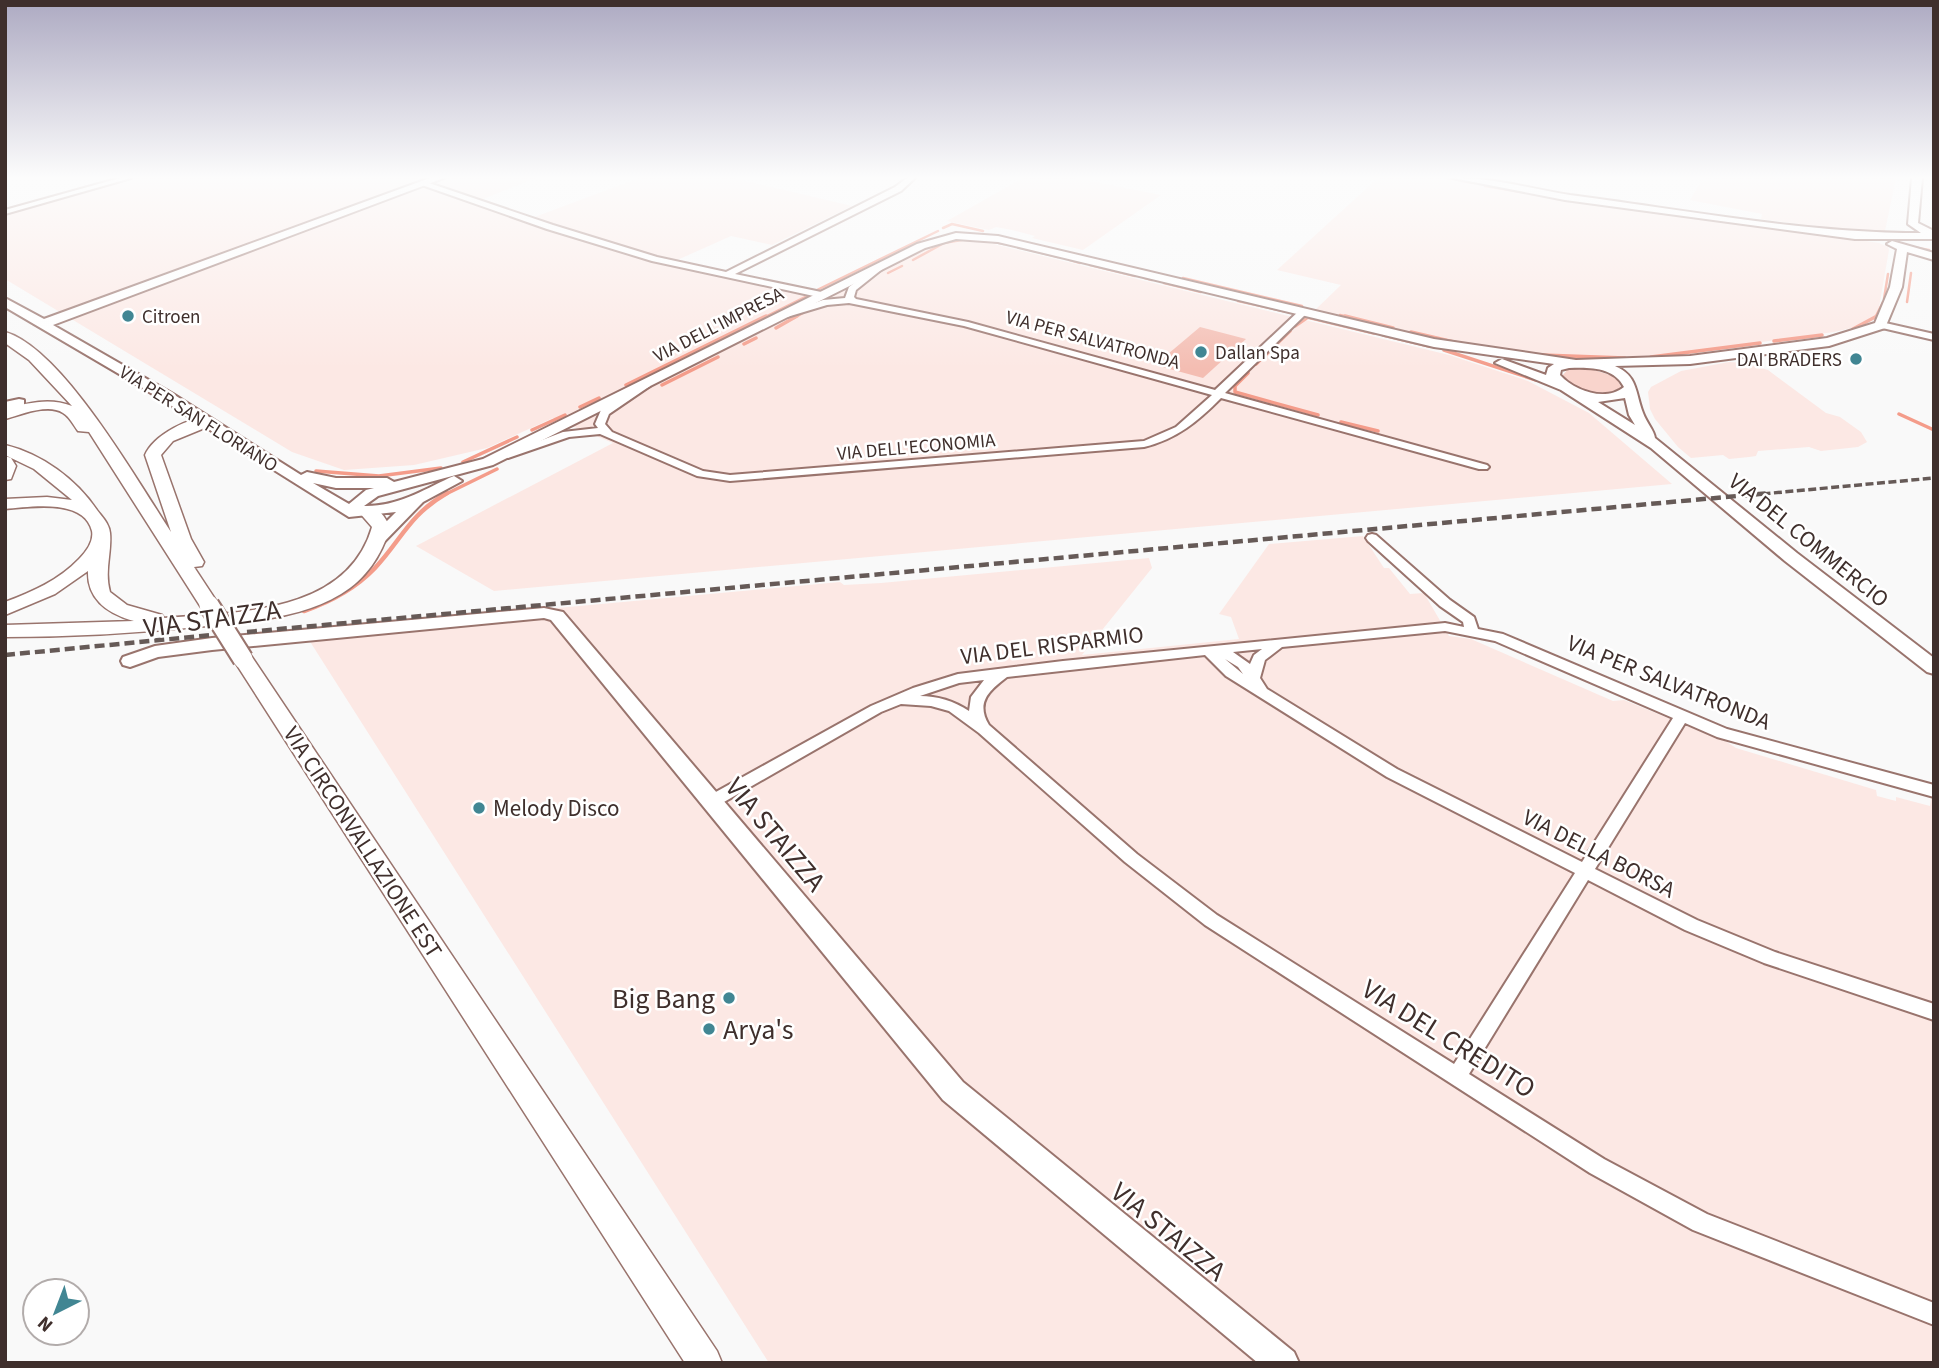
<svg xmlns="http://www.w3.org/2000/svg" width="1939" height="1368" font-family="'Source Sans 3',sans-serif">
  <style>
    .built { fill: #fce8e4 }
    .green { fill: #f9d4cc }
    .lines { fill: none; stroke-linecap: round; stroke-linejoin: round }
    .stream-far2 { stroke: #f49c8a; stroke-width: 2.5 }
    .stream-far1 { stroke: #f49c8a; stroke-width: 3.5 }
    .stream { stroke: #f49c8a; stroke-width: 4.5 }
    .building { fill: #f4bdb2 }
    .street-casing { stroke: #99746d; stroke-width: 4 }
    .secondary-casing { stroke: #99746d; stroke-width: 4 }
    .primary-casing { stroke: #99746d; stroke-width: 3 }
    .street { fill: #fff; fill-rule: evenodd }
    .secondary { fill: #fff; fill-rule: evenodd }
    .primary { fill: #fff; fill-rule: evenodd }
    .rail-far1 { stroke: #665a57; stroke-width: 3.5; stroke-dasharray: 8 3.5; stroke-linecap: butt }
    .rail { stroke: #665a57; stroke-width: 4.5; stroke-dasharray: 10 5; stroke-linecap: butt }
    .primary-bridge-casing { stroke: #99746d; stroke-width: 23; stroke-linecap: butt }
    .primary-bridge { stroke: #fff; stroke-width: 19 }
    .poi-dot { fill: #418693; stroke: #fff; stroke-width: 2.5 }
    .labels { text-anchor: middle; stroke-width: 5; stroke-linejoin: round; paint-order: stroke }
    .far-poi-label { font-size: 19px; fill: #3f2f2c; stroke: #fff; text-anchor: start }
    .far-street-label { font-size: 19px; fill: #3f2f2c; stroke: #fff }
    .street-label { font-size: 23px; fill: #3f2f2c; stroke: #fff }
    .poi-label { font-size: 23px; fill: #3f2f2c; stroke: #fff; text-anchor: start }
    .near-street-label { font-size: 28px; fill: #3f2f2c; stroke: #fff }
    .near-poi-label { font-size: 28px; fill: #3f2f2c; stroke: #fff; text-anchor: end }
  </style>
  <rect width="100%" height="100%" fill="#f9f9f9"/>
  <path class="built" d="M128 178H536L483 199 532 218 639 178H733L852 206 772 245 731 236 675 261 717 272 834 292 931 244 955 240 981 241 1449 355 1528 381 1589 413 1672 484 494 591 416 546 613 443 553 418 487 448 414 465 344 470 292 452 5 279V212Z
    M1023 178H1075L1161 195 1083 250 1032 238 1035 236 1012 230 996 227 989 230 947 221Z
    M1378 178H1449L1516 191 1879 243 1888 247 1889 250 1878 313 1856 327 1834 332 1667 355 1590 358 1523 353 1456 344 1314 311 1341 285 1277 270Z
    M1703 178H1896L1885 231 1877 234 1761 219 1762 214 1690 200Z
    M1729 362 1744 363 1768 370 1826 413 1840 417 1861 432 1867 442 1858 447 1821 451 1809 447 1758 451 1756 456 1749 457 1729 459 1723 455 1691 458 1678 447 1655 419 1650 409 1648 392 1651 387 1681 371Z
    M1363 536 1384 568H1389L1410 594 1424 593 1449 636 1471 639 1613 701 1624 700 1727 742 1736 748 1876 790 1877 796 1896 801V797L1930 806 1931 799H1934V1363H769L309 640 468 626 536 610 840 582 844 585 881 583 1149 558 1152 568 1082 655 1239 639 1231 617 1219 614 1269 544Z"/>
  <path class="green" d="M1588 368 1616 377 1621 387C1604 399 1574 391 1562 376L1568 369Z"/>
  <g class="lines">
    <path class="stream-far2" d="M1448 178 1472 183
      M1485 186 1521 192
      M94 189 132 178
      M1532 194 1543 195
      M1617 207 1667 214
      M943 228 952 224 983 231
      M989 241 1004 244
      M1913 247 1929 250
      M1026 249 1058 257
      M913 260 944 243 967 239
      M1070 260 1080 263
      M1090 265 1135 276
      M888 273 902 266
      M1145 278 1152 280
      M1183 278 1302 306
      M1164 283 1201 292
      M817 290 938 231
      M1884 299 1888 274
      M1238 301 1292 313
      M1907 302 1911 273
      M1340 315 1352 318
      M1307 317 1311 318
      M763 318 809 295
      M794 318 803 313
      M1875 318 1883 302"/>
    <path class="stream-far1" d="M1345 316 1393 328
      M1307 317 1374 333
      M1295 326 1308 317
      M776 328 797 316
      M1853 329 1877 316
      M1411 332 1458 343
      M1383 335 1429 346
      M1774 341 1822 335
      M744 344 756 338
      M1444 350 1536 380
      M1542 355 1625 358
      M1651 357 1760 343
      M1256 364 1290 331
      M1248 373 1235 386V392L1318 415
      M626 385 766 316
      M662 385 718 357
      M580 407 599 398
      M1899 414 1934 430
      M1341 422 1378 431
      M532 430 565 415
      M463 462 517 437
      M316 471 379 476 441 468
      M444 495 497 469"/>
    <path class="stream" d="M304 611C330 602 355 589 375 568 402 539 409 515 447 493"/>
  </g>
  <path class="building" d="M1200 327 1246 339 1203 378 1155 365Z"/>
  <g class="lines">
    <g class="street-casing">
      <path id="street" d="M120 178H131L5 214V210Z
        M907 178H915L901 191 735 274 826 293V297L823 298 652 261 547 229 419 184 426 182 553 225 657 257 726 272 895 187Z
        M879 264 886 266 856 290 854 297 856 299 968 322 1215 390 1300 310H1306V314L1225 393 1487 465 1489 467 1487 469H1479L1221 398C1198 421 1177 439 1144 447L730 481 697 476 600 434 569 437 508 458 503 455 563 432 598 428 595 424 601 410 647 381 650 382V386L609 414 605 424 612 432 703 471 730 475 1144 441 1176 427 1212 395 964 326 849 303 827 305 787 317 783 314 823 300 845 298 849 287Z
        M1881 322 1934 334V340L1878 327V323Z
        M1372 534 1376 535 1450 600 1474 617 1478 629 1503 634 1727 729 1934 785V797L1717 737 1685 723 1595 869 1697 920 1775 952 1934 1004V1020L1764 963 1685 930 1588 880 1469 1074 1604 1159 1707 1214 1934 1303V1325L1693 1230 1590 1173 1205 925 1125 862 979 733 949 711 931 706 901 704 881 712 717 806H705L703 802 705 798 871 706 913 688 958 674 1063 661 1445 623 1464 627 1463 622 1440 606 1368 541 1366 538 1368 535ZM1445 631 1495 641 1673 718 1582 862 1397 769 1267 689 1260 678 1265 660 1282 647ZM1262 649 1254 655 1250 664 1233 652ZM1205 655 1226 676 1387 777 1575 873 1454 1064 1217 915 1137 854 989 725C975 702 990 690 1007 677ZM1225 659 1238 667 1243 674ZM984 680 971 697 969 711C954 701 937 696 920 696L959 683Z"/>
    </g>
    <g class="secondary-casing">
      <path id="secondary" d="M430 178H444L53 325 173 394 301 475 307 472 336 478H387L394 482 483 459 917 244 956 233 998 236 1434 339 1576 360 1690 356 1827 338 1875 323 1890 287 1897 249 1887 244 1892 241 1934 253V260L1907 252 1902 287 1885 328 1829 346 1690 364 1615 366C1638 376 1635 392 1643 413 1646 422 1654 430 1655 438L1797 553 1934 658V674L1927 672 1785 561 1651 448 1561 390 1495 363 1502 359 1546 375 1548 368 1554 364 1434 347 998 242 956 239 925 248 493 465 378 496 364 506C395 507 422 491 449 478L454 476 462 481 423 502 383 543 377 544 369 539 396 512 349 517 143 388 5 307V298L44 319ZM1569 368C1589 367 1614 367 1624 387 1605 402 1575 391 1560 375L1561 370ZM1625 398 1629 415 1635 425 1598 402ZM313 483 336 488H374L366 490 349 504Z
        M1453 178C1492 177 1531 189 1570 195 1686 210 1804 233 1921 233L1908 224 1912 178H1922L1918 223 1934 231V239H1855L1565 200Z
        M19 399 24 400V406L5 410V402Z
        M544 608 563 612 963 1082 1294 1352 1299 1363H1258L943 1100 551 620 544 618 212 650 158 657 130 667 123 665 121 661 123 657 155 646 212 638Z"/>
    </g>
    <g class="primary-casing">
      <path id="primary" d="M5 332C62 348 138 482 171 532L145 455C153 436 191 414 212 419L214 422 212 425 173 441 161 455 191 539 204 562 202 566 194 567 219 605 216 609H202L89 432 78 431C74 426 70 417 63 413 48 403 21 415 5 419V409C27 403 50 397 72 406L29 360 5 343Z
        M5 445C42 454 76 479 97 510 102 517 109 523 110 533 112 552 104 571 110 592L127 605 162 615 164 618C238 612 347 614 372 527L358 511 361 507C376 503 384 515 390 527 382 555 366 579 341 594 302 618 252 621 207 626 140 633 73 637 5 637V625L134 621C109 614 87 600 88 571L55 594 5 615V602C32 592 59 580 79 559 86 552 94 541 92 531 84 498 30 507 5 509V499L47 497 72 500 34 469 5 455Z
        M5 456 11 458 16 466 11 479 5 480Z
        M243 652 250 654 717 1351 722 1363H685L233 659 236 654Z"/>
    </g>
    <use href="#street" class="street"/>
    <use href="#secondary" class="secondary"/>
    <use href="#primary" class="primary"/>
    <path class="rail-far1" d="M1751 495 1934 478"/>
    <path class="rail" d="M247 632 1770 493
      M5 655 212 635"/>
    <g class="primary-bridge-casing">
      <path id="primary-bridge" d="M209 605 243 659"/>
    </g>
    <use href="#primary-bridge" class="primary-bridge"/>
  </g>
  <linearGradient id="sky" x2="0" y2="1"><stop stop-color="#adaac2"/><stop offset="0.48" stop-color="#fcfcfc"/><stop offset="1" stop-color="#fcfcfc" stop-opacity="0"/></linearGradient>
  <rect width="1939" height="369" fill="url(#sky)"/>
  <g class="poi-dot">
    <circle cx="128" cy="316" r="7"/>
    <circle cx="1201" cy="352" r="7"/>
    <circle cx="1856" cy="359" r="7"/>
    <circle cx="479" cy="808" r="7"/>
    <circle cx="729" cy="998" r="7"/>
    <circle cx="709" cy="1029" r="7"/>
  </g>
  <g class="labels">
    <g class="far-poi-label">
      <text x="142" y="323">Citroen</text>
      <text x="1215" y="359">Dallan Spa</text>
      <text x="1842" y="366" text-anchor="end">DAI BRADERS</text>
    </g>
    <g class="far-street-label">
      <text transform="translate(718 324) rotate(-27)" y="7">VIA DELL'IMPRESA</text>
      <text transform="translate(1093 339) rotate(15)" y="7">VIA PER SALVATRONDA</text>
      <text transform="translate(199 418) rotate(32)" y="7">VIA PER SAN FLORIANO</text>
      <text transform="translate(916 446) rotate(-5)" y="7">VIA DELL'ECONOMIA</text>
    </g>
    <g class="street-label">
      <text transform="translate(1809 540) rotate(39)" y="8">VIA DEL COMMERCIO</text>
      <text transform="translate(1052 645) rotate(-7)" y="8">VIA DEL RISPARMIO</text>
      <text transform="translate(1669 682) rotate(22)" y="8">VIA PER SALVATRONDA</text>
      <text transform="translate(363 842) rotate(57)" y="8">VIA CIRCONVALLAZIONE EST</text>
      <text transform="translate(1599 853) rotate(27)" y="8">VIA DELLA BORSA</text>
    </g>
    <g class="poi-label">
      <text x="493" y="816">Melody Disco</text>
    </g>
    <g class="near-street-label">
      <text transform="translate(212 618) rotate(-8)" y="10">VIA STAIZZA</text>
      <text transform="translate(776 834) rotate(50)" y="10">VIA STAIZZA</text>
      <text transform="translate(1449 1038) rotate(32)" y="10">VIA DEL CREDITO</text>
      <text transform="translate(1169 1231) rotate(39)" y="10">VIA STAIZZA</text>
    </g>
    <g class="near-poi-label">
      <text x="715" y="1008">Big Bang</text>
      <text x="723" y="1039" text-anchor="start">Arya's</text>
    </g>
  </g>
  <rect width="1939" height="1368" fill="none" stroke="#3f2f2c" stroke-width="14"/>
  <g transform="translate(56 1312) rotate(222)"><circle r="33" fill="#ffffff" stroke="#b2acab" stroke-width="2"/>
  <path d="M0-5L12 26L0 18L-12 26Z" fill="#418693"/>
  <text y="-10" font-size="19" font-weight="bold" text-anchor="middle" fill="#3f2f2c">N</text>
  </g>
</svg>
